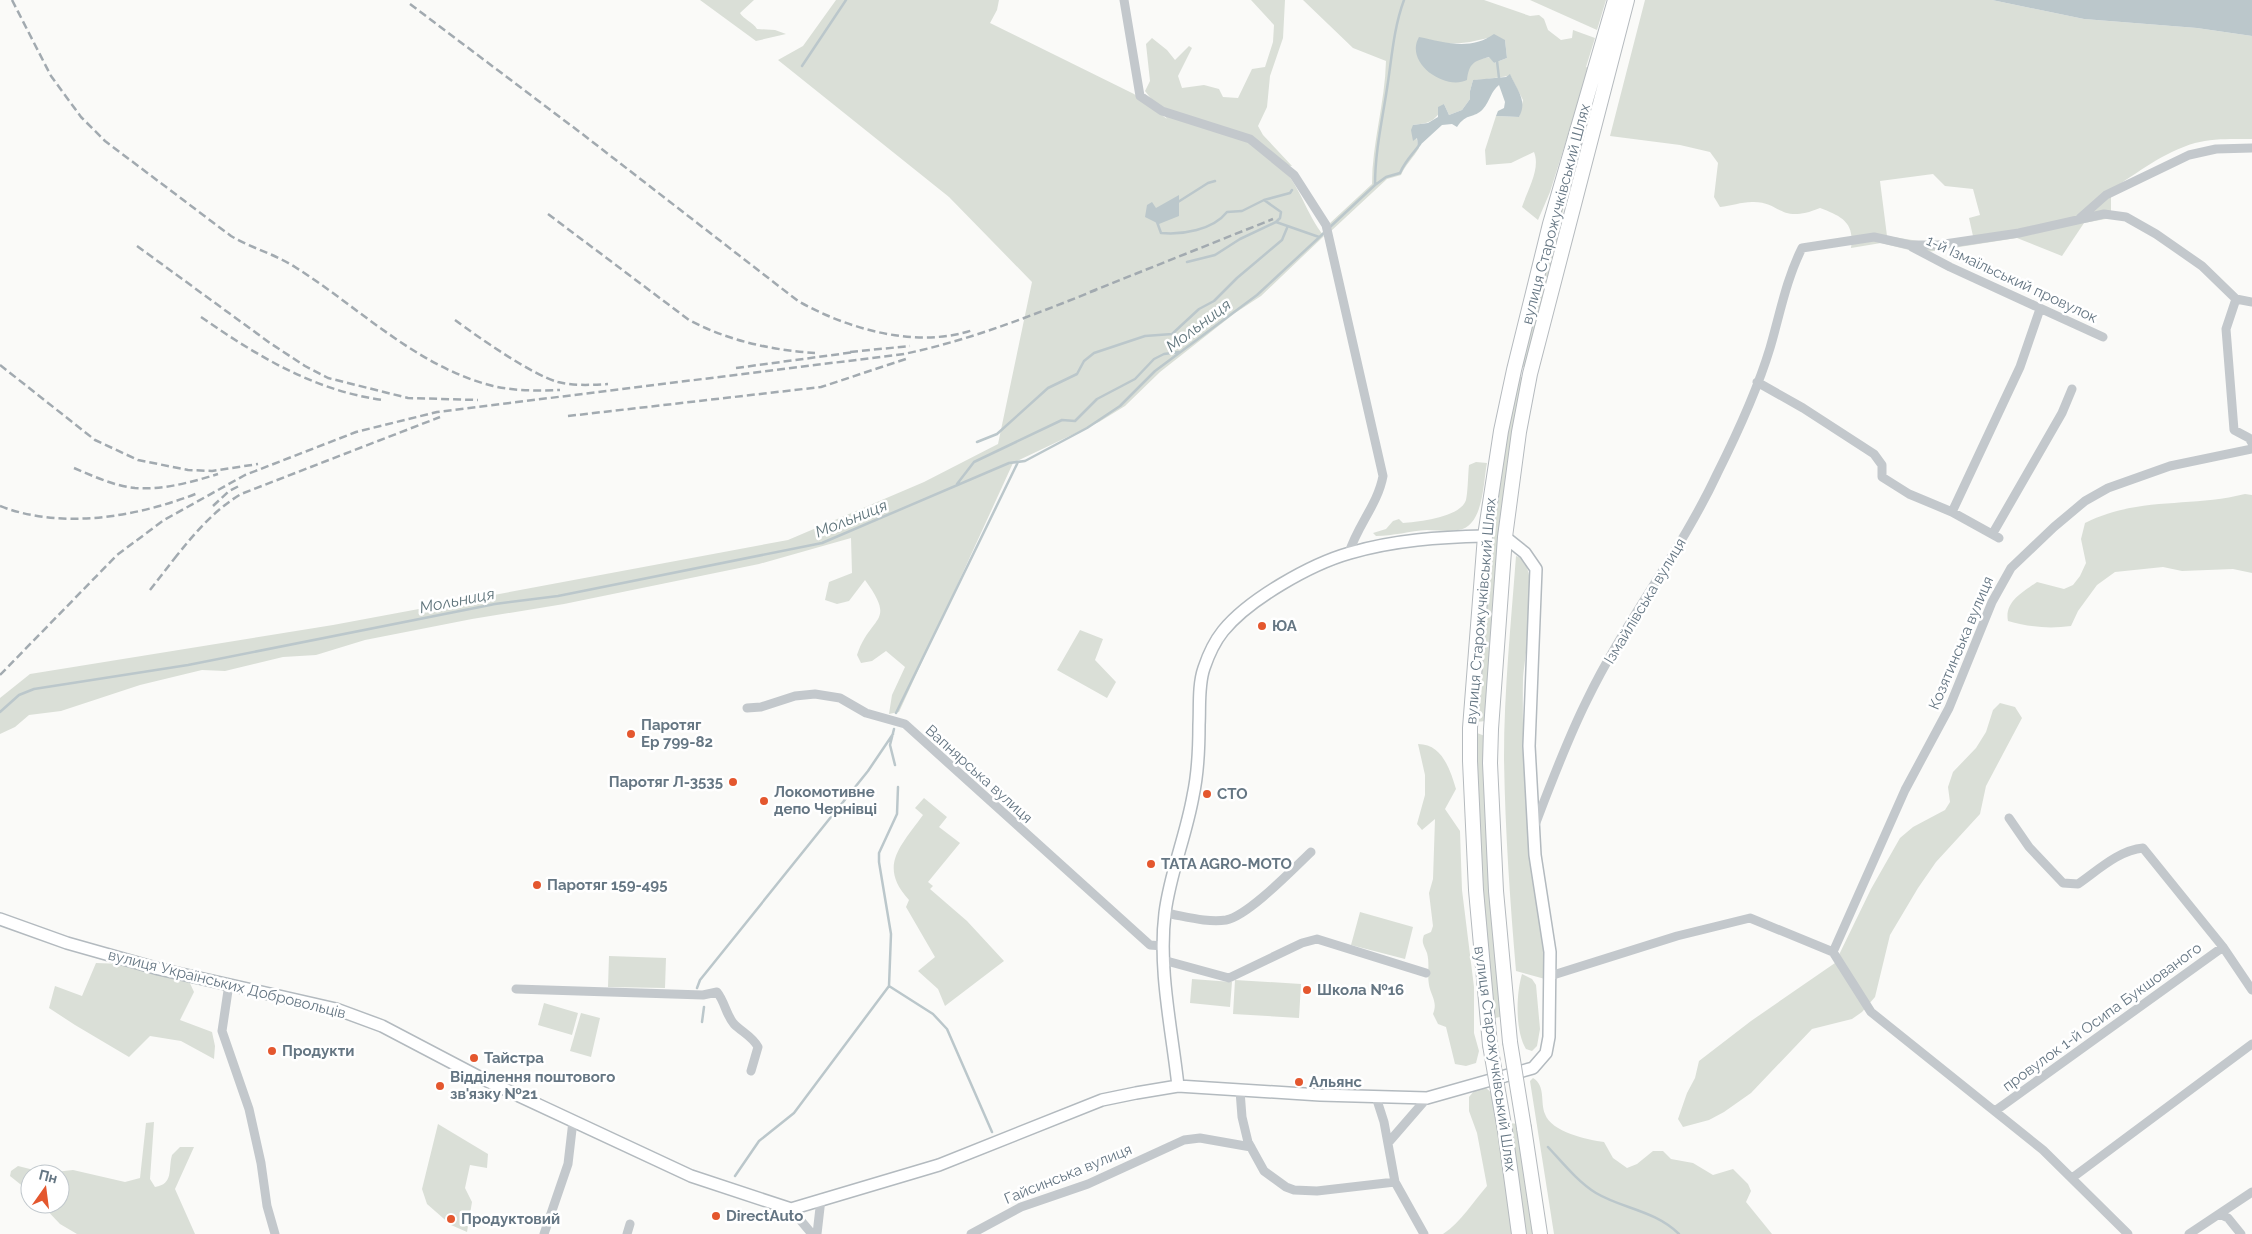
<svg xmlns="http://www.w3.org/2000/svg" width="2252" height="1234" font-family="Raleway,sans-serif">
  <style>
    .green { fill: #dadfd7; fill-rule: evenodd }
    .water { fill: #bbc7cb }
    .lines { fill: none; stroke-linecap: round; stroke-linejoin: round }
    .stream { stroke: #bbc7cb; stroke-width: 2.5 }
    .secondary-casing { stroke: #b3babf; stroke-width: 14 }
    .primary-casing { stroke: #b5babe; stroke-width: 16 }
    .street { stroke: #c3c8cc; stroke-width: 9 }
    .secondary { stroke: #fff; stroke-width: 11 }
    .primary { stroke: #fff; stroke-width: 14 }
    .rail { stroke: #a2aab0; stroke-width: 2.5; stroke-dasharray: 8 4; stroke-linecap: butt }
    .primary-bridge-casing { stroke: #b5babe; stroke-width: 16; stroke-linecap: butt }
    .primary-bridge { stroke: #fff; stroke-width: 14 }
    .poi-dot { fill: #e4572e; stroke: #fff; stroke-width: 2 }
    .labels { text-anchor: middle; stroke-width: 5; stroke-linejoin: round; paint-order: stroke }
    .street-label { font-size: 15px; fill: #657683; stroke: #fff }
    .poi-label { font-size: 15px; font-weight: bold; fill: #657683; stroke: #fff; text-anchor: start }
    .water-label { font-size: 16px; font-style: italic; fill: #60757c; stroke: #fff }
  </style>
  <rect width="100%" height="100%" fill="#fafaf8"/>
  <path class="green" d="M700 0H754L740 13C743 19 753 22 757 29L775 30 786 34 756 41Z
    M836 0H999L997 10 990 23 1134 94 1167 119 1145 91 1150 81 1146 44 1152 38 1167 50 1175 60 1189 46 1192 48 1178 76 1182 88 1204 85 1219 89 1223 97 1238 98 1252 69 1265 67 1273 42 1274 25 1251 0H1285L1283 38 1270 76 1267 107 1258 126 1263 135 1292 166 1280 165C1300 185 1306 214 1324 236L1261 296 1235 313 1160 372 1125 406 1099 422 1013 463 899 712 889 714 892 695 905 667 886 651 872 661 861 663 857 655C871 614 897 624 865 580L849 601 837 604 825 600 829 582 852 573 851 538 759 564 564 604 472 619 365 640 316 655 283 657 225 671 202 670 140 685 61 711 29 715 15 727 0 734V698L30 674 333 625 788 540 924 482 998 444 1032 282 949 197 778 60 803 46Z
    M1303 0H1484L1530 16 1539 15 1544 19 1548 30 1561 40 1572 38 1573 30 1595 38 1586 67 1589 68 1550 192 1538 220 1522 207C1527 191 1541 169 1534 152L1511 163 1486 165 1485 150 1496 116 1519 117 1523 100 1510 75C1507 77 1480 80 1473 80L1470 91V99L1462 110 1449 115 1444 104C1436 121 1431 123 1413 125L1419 148C1413 158 1406 164 1401 175L1387 179 1330 232 1329 224 1372 184C1372 143 1385 103 1386 61L1353 48ZM1488 38 1505 40 1507 58 1494 63 1490 57 1475 60 1468 67 1427 39C1449 47 1467 43 1488 38Z
    M1530 0H1606L1597 30Z
    M1645 0H1992L2084 19 2197 28 2252 36V139C2233 139 2213 138 2195 143 2164 152 2137 173 2111 190V218L2084 223 2062 256 2017 238 1921 253 1881 243 1851 248C1855 222 1841 216 1820 208 1779 225 1781 201 1752 202 1741 202 1731 206 1720 207L1714 197 1718 163 1710 152 1680 145 1610 136ZM1933 174 1945 186 1973 189 1980 215 1969 218 1973 236 1931 243 1887 236 1880 181Z
    M1584 115 1529 366 1523 367 1519 362Z
    M1516 377H1521L1526 381 1486 721 1476 722 1490 538Z
    M1476 462 1487 463C1483 482 1484 527 1458 530 1448 532 1437 530 1427 530 1410 531 1393 536 1376 536L1373 533 1386 529 1393 521 1399 519 1403 523C1418 522 1461 517 1466 500 1468 491 1468 474 1469 465Z
    M2245 494 2252 495V573L2233 569 2182 571 2163 567 2115 572 2097 585 2078 611 2071 626C2049 629 2029 627 2008 621 2004 602 2023 592 2037 582L2064 589 2073 585 2080 576 2086 563 2081 539 2085 523C2139 496 2189 508 2245 494Z
    M1516 556C1544 563 1524 656 1523 679 1522 737 1525 800 1531 858 1536 899 1544 938 1545 979L1516 971C1510 900 1505 829 1504 758 1504 691 1511 623 1516 556Z
    M1080 630 1103 639 1095 660 1116 682 1107 698 1057 670Z
    M2000 703 2015 707 2022 718 1986 786 1980 814 1936 862 1918 888 1890 935 1875 997 1862 1012 1852 1019 1812 1029 1751 1093 1724 1112 1709 1120 1683 1127 1678 1119 1687 1093 1695 1078 1699 1061 1751 1021 1835 963 1871 889 1900 838 1913 827 1945 810 1950 802 1948 787 1953 772 1976 748 1986 732 1993 710Z
    M1477 733 1485 736 1502 1014 1500 1017 1495 1018 1492 1014 1486 956 1474 735Z
    M1418 744C1442 744 1450 769 1456 789L1445 809 1460 831 1462 890 1474 987V1033L1479 1051 1476 1063 1466 1066 1455 1064 1446 1027 1438 1024 1433 1014C1438 1002 1431 996 1429 985 1427 974 1430 964 1427 953 1424 945 1421 943 1424 935L1431 932 1433 926 1429 893 1433 879 1435 819 1422 830 1417 824 1425 795V775Z
    M924 798 947 817 939 827 960 843 928 882 933 886 930 889 967 921 1004 961 945 1006 938 989 918 971 935 957 906 907 909 900C878 866 900 847 923 815L915 808Z
    M1360 912 1413 927 1405 959 1351 945Z
    M609 956 666 958 665 988 608 987Z
    M96 963 123 964 188 979 194 992 180 1020 212 1032 215 1046 214 1059 181 1041 150 1036 129 1057 75 1025 49 1008 55 986 82 996Z
    M1522 974 1532 979 1536 985 1540 1029 1537 1046 1532 1051 1526 1049C1515 1031 1516 994 1522 974Z
    M1192 979 1232 982 1230 1007 1190 1003Z
    M1235 980 1301 984 1299 1018 1233 1014Z
    M544 1003 578 1013 572 1035 538 1025Z
    M581 1013 600 1018 591 1057 570 1051Z
    M1533 1078C1546 1086 1540 1102 1545 1114 1551 1132 1588 1140 1604 1142L1613 1158 1627 1168 1637 1164 1653 1151H1663L1671 1159 1693 1163 1713 1175 1733 1169 1748 1184 1751 1191 1746 1202 1772 1234H1554L1530 1081Z
    M1486 1088 1493 1094 1514 1234H1443C1461 1222 1473 1202 1487 1186L1477 1133 1469 1111V1097L1474 1091Z
    M154 1122 150 1179 155 1187C174 1184 168 1169 172 1155L180 1147H194L175 1189 195 1234H77L60 1224 41 1204H60V1174H30V1192L10 1176 11 1171 18 1166 46 1173 73 1170 125 1182 140 1178 146 1123Z
    M1510 1123 1518 1124 1535 1234H1524Z
    M438 1124 488 1154 487 1168 470 1165 465 1188 472 1202 467 1232 451 1225 427 1204 422 1189Z"/>
  <path class="water" d="M1992 0H2252V36L2197 28 2084 19Z
    M1494 34 1505 40 1507 58 1494 63 1489 57C1474 61 1469 63 1467 80 1445 91 1404 63 1419 37 1444 42 1470 51 1494 34Z
    M1510 74C1517 90 1528 101 1519 117L1496 116 1498 111 1504 108 1505 102 1499 85C1491 91 1490 101 1483 109 1474 119 1467 112 1457 127L1452 124 1442 125 1418 147 1417 138 1413 141 1411 130 1413 125 1428 123 1438 117V107L1444 104 1449 115 1462 110 1470 99V91L1473 80 1506 77Z
    M1179 195V216L1159 224 1145 217 1147 205 1152 202 1156 208Z"/>
  <g class="lines">
    <path class="stream" d="M1497 61 1499 78
      M802 66 846 0
      M1375 185 1386 177 1400 173C1405 161 1413 154 1420 144
      M1264 200 1290 193 1292 190
      M1178 202 1208 183 1215 181
      M1157 222 1161 233C1182 235 1213 230 1227 212L1242 211 1264 200 1281 212 1280 218 1276 222 1240 239 1215 255 1187 262
      M1276 222 1319 237
      M1330 227 1375 185C1375 150 1383 117 1388 82 1392 55 1394 27 1404 0
      M977 442 997 434 1048 388 1077 374 1084 361 1094 353 1145 336 1172 334 1199 309 1214 301 1237 278 1282 240 1287 228
      M957 484 974 462 1062 420 1075 421 1097 399 1135 379 1154 359 1164 354 1179 352
      M0 712 19 695 34 689 188 665 495 604 558 596 822 543 1009 463 1025 461 1087 428 1120 406 1155 371 1257 295 1326 231
      M896 713 1018 462
      M894 729 890 745 895 765
      M889 986 933 1014 947 1029 992 1132
      M697 988 700 980 868 771 893 734
      M702 1022 704 1007
      M1548 1147C1562 1162 1578 1182 1596 1193 1623 1209 1654 1210 1679 1234
      M735 1176 759 1141 794 1113 889 986 891 934 879 862V853L897 814 898 787"/>
    <g class="secondary-casing">
      <path id="secondary" d="M0 919 67 943 159 969 336 1009 382 1026 483 1079 691 1176 791 1209 939 1165 1102 1100 1136 1093 1178 1086 1320 1095 1427 1098 1533 1068 1546 1053 1549 1037 1550 952 1535 855 1529 746 1536 569 1525 553 1505 537
        M1178 1086C1172 1030 1158 970 1165 913 1170 873 1186 836 1193 796 1198 773 1199 748 1199 725 1200 707 1198 685 1204 668 1208 656 1215 641 1223 631 1249 599 1311 564 1350 553 1394 540 1440 537 1485 536"/>
    </g>
    <g class="primary-casing">
      <path id="primary" d="M1510 1042 1496 891 1490 763 1491 729 1505 537 1519 432 1530 374 1627 0
        M1490 1045 1476 890 1470 761V728L1485 536 1501 431 1514 370 1550 224 1615 0
        M1524 1128 1540 1234
        M1505 1131 1519 1234"/>
    </g>
    <path class="street" d="M1124 0 1140 96 1162 111 1250 139 1294 175 1326 225 1383 476C1378 504 1357 526 1349 553
      M2080 218 2106 195 2189 155 2216 149 2252 148
      M1912 247 1950 267 2103 337
      M2236 299 2226 329 2234 430 2249 438 2252 443
      M1757 382 1803 408 1874 454 1882 465V477L1909 494 1952 512 1999 538
      M1952 512 2020 367 2040 309
      M1993 533 2062 413 2072 389
      M747 708 761 707 795 696 815 694 840 698 866 713 905 724 1150 945 1163 946
      M2009 818 2029 847 2063 883 2078 884C2097 871 2119 850 2143 848L2223 947 2252 990
      M1535 825C1551 783 1567 740 1587 700 1625 621 1680 553 1717 474 1737 434 1757 391 1770 348 1780 314 1786 280 1802 248L1874 237 1910 245H1938L2019 233 2104 214 2126 217 2156 234 2202 266 2236 299 2252 302
      M1165 913C1184 916 1207 923 1226 920 1248 916 1293 869 1311 852
      M1833 952 1905 790 1949 708 1992 602 2011 568 2054 527 2085 501 2108 488 2170 466 2252 449
      M1833 952 1871 1012 2043 1150 2128 1234
      M1163 960 1229 978 1302 943 1317 939 1426 973
      M1550 976 1677 936 1750 918 1833 952
      M229 984 222 1031 249 1109 261 1163 267 1206 275 1234
      M516 989 703 995 717 992C725 1002 726 1015 734 1024 742 1032 753 1037 758 1047L751 1071
      M1240 1091 1242 1117 1248 1142 1264 1171 1286 1187 1294 1190 1317 1191 1395 1182
      M1376 1097 1384 1122 1395 1182 1424 1234
      M1995 1111 2223 947
      M1388 1143 1427 1098
      M2072 1178 2252 1044
      M791 1209 812 1234
      M2219 1214 2252 1192
      M544 1234 568 1164 573 1121
      M627 1234 630 1224
      M817 1234 821 1199
      M971 1234 1021 1207 1088 1184 1184 1140 1200 1138 1251 1147
      M2189 1234 2219 1214 2228 1218 2241 1234"/>
    <use href="#secondary" class="secondary"/>
    <use href="#primary" class="primary"/>
    <path class="rail" d="M12 0 51 76 81 117 105 141 231 236C251 248 275 254 295 267 360 308 417 367 493 386 515 391 538 391 560 390
      M410 4 581 133 798 301C848 329 916 349 973 330
      M548 214 689 320C729 341 771 350 815 353
      M137 246 270 343 305 366 328 378 408 398 478 400
      M1090 292 1273 219
      M201 317C257 356 315 391 383 400
      M455 320C478 337 532 375 558 382 574 386 591 385 608 384
      M850 352 910 346
      M0 365 95 440 138 460 188 470 212 471 258 464
      M736 368 855 352
      M568 416 821 387 909 358
      M74 468C93 476 114 486 135 488 164 490 192 482 218 474
      M0 506C62 530 137 517 198 493
      M213 506 229 491 241 485
      M174 559C194 534 213 511 241 494L440 417
      M150 590 178 554
      M0 675 117 555 164 520 245 475 356 432 437 412 904 354C971 340 1033 315 1096 290"/>
    <g class="primary-bridge-casing">
      <path id="primary-bridge" d="M1510 1042 1524 1128
        M1490 1045 1505 1131"/>
    </g>
    <use href="#primary-bridge" class="primary-bridge"/>
  </g>
  <g class="poi-dot">
    <circle cx="1262" cy="626" r="5"/>
    <circle cx="631" cy="734" r="5"/>
    <circle cx="733" cy="782" r="5"/>
    <circle cx="1207" cy="794" r="5"/>
    <circle cx="764" cy="801" r="5"/>
    <circle cx="1151" cy="864" r="5"/>
    <circle cx="537" cy="885" r="5"/>
    <circle cx="1307" cy="990" r="5"/>
    <circle cx="272" cy="1051" r="5"/>
    <circle cx="474" cy="1058" r="5"/>
    <circle cx="1299" cy="1082" r="5"/>
    <circle cx="440" cy="1086" r="5"/>
    <circle cx="716" cy="1216" r="5"/>
    <circle cx="451" cy="1219" r="5"/>
  </g>
  <g class="labels">
    <g class="street-label">
      <text transform="translate(1556 214) rotate(-75)" y="5">вулиця Старожучківський Шлях</text>
      <text transform="translate(2012 279) rotate(25)" y="5">1-й Ізмаїльський провулок</text>
      <text transform="translate(1645 601) rotate(-59)" y="5">Ізмайлівська вулиця</text>
      <text transform="translate(1481 611) rotate(-85)" y="5">вулиця Старожучківський Шлях</text>
      <text transform="translate(1961 643) rotate(-67)" y="5">Козятинська вулиця</text>
      <text transform="translate(979 774) rotate(42)" y="5">Вапнярська вулиця</text>
      <text transform="translate(227 984) rotate(14)" y="5">вулиця Українських Добровольців</text>
      <text transform="translate(2102 1017) rotate(-36)" y="5">провулок 1-й Осипа Букшованого</text>
      <text transform="translate(1495 1059) rotate(82)" y="5">вулиця Старожучківський Шлях</text>
      <text transform="translate(1068 1174) rotate(-22)" y="5">Гайсинська вулиця</text>
    </g>
    <g class="poi-label">
      <text x="1272" y="631">ЮА</text>
      <text x="641" y="730">Паротяг<tspan x="641" dy="17">Ер 799-82</tspan></text>
      <text x="723" y="787" text-anchor="end">Паротяг Л-3535</text>
      <text x="774" y="797">Локомотивне<tspan x="774" dy="17">депо Чернівці</tspan></text>
      <text x="1217" y="799">СТО</text>
      <text x="1161" y="869">TATA AGRO-MOTO</text>
      <text x="547" y="890">Паротяг 159-495</text>
      <text x="1317" y="995">Школа №16</text>
      <text x="282" y="1056">Продукти</text>
      <text x="484" y="1063">Тайстра</text>
      <text x="450" y="1082">Відділення поштового<tspan x="450" dy="17">зв'язку №21</tspan></text>
      <text x="1309" y="1087">Альянс</text>
      <text x="726" y="1221">DirectAuto</text>
      <text x="461" y="1224">Продуктовий</text>
    </g>
    <g class="water-label">
      <text transform="translate(1198 325) rotate(-37)" y="6">Мольниця</text>
      <text transform="translate(851 518) rotate(-22)" y="6">Мольниця</text>
      <text transform="translate(457 600) rotate(-11)" y="6">Мольниця</text>
    </g>
  </g>
  <g transform="translate(45 1189) rotate(14)"><circle r="24" fill="#ffffff" stroke="#c1c8cd"/>
  <path d="M0-4L9 19L0 12L-9 19Z" fill="#e4572e"/>
  <text y="-8" font-size="14" font-weight="bold" text-anchor="middle" fill="#657683">Пн</text>
  </g>
</svg>
